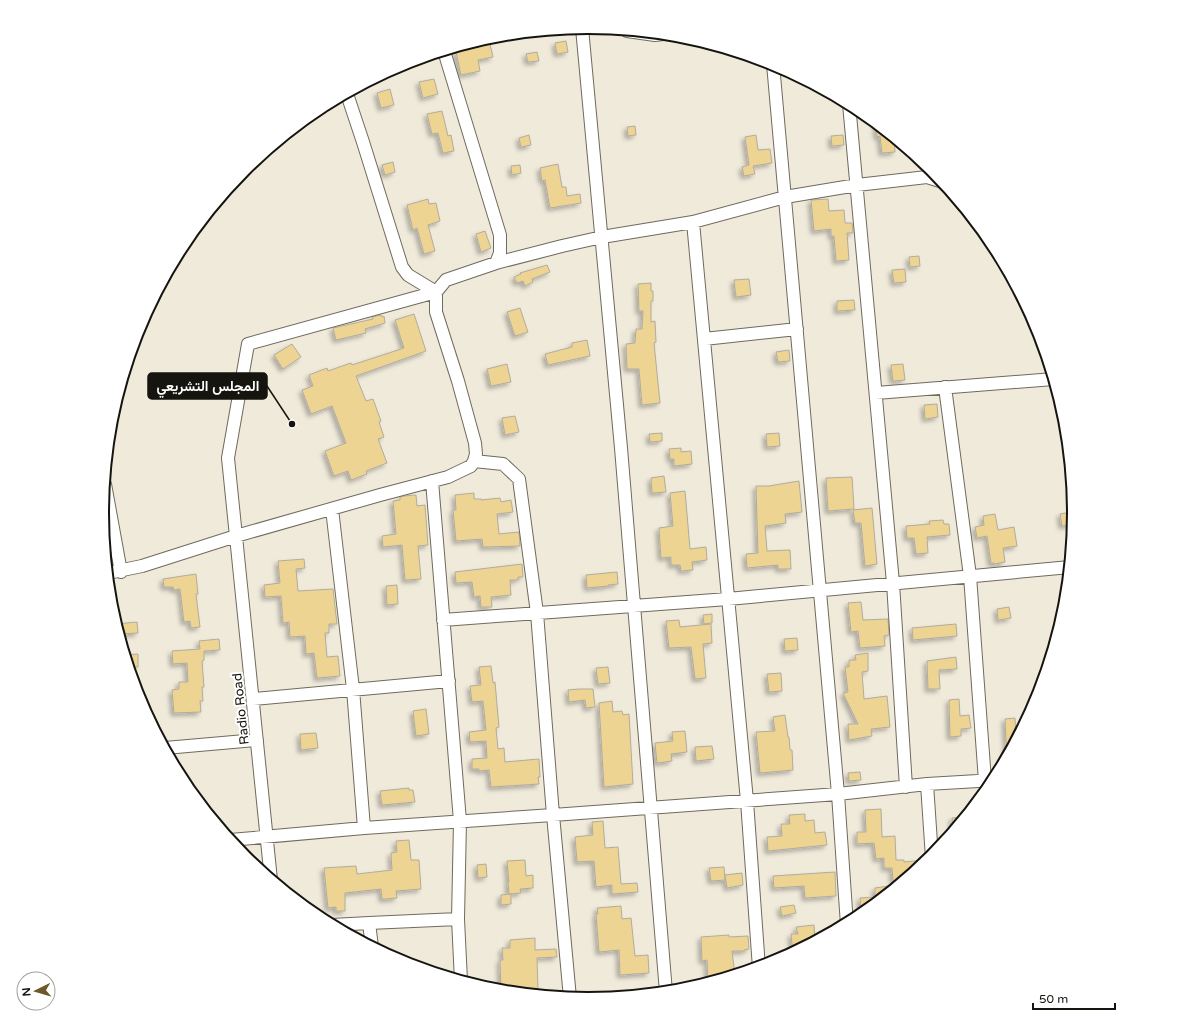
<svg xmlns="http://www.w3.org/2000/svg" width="1177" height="1027" font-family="'Varela Round',Vazirmatn,sans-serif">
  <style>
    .building { fill: #eed492; stroke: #b1ac9e; filter: url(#shadow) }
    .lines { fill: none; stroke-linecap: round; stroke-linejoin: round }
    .minor-casing { stroke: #6f6a5d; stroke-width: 14 }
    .minor { stroke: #fff; stroke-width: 12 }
    .labels { text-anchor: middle; stroke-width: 4; stroke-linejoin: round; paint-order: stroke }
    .street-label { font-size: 13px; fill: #16140f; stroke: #fff }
    .rim { fill: none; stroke: #16140f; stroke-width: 2 }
    .leader { fill: none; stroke: #16140f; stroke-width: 1.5 }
    .callout-dot { fill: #16140f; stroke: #fff; stroke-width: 1.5 }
    .callout { fill: #16140f; stroke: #16140f; stroke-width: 1.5 }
    .callout-label { font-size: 14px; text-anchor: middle; font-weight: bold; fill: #fff }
  </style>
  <defs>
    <filter id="shadow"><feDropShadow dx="-3" dy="3" stdDeviation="2" flood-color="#0004"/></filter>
  </defs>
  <rect width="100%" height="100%" fill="#f0eadb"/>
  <path class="building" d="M566 41 568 52 557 54 555 43Z
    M490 44 493 57 478 60 480 71 461 75 456 52Z
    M537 52 539 61 528 62 526 54Z
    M434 79 438 94 423 98 419 82Z
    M390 89 394 105 381 108 377 93Z
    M442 111 448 136 451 135 454 151 443 153 438 133 432 134 427 114Z
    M876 123 894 138 895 152 882 153 880 136 877 137Z
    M635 126 636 135 628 136 627 127Z
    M529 135 531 145 521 147 519 138Z
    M756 135 758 150 770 149 772 163 753 166 755 174 744 176 742 167 749 165 745 137Z
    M843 135 844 145 832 146 831 136Z
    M393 162 395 172 385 175 382 165Z
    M558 164 562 187H566L567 196 580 194 581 203 550 208 545 180 542 181 540 168Z
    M520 165 521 173 512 175 511 166Z
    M428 199 429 204 436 203 440 221 428 225 435 251 424 254 417 228 413 230 407 205Z
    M828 199 829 211 844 210 845 223H852L853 233H847L849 260 836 261 834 236H831V229L814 231 811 200Z
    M485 231 491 248 481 252 476 234Z
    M919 256 920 266 910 267 909 257Z
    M547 265 550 272 532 279 533 282 525 286 523 281 517 283 514 277 521 274 520 273Z
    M905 269 906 282 894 283 892 270Z
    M749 279 751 295 736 297 734 280Z
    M651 283V291H653V301H651V322L655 321 656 342 654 343 660 403 642 405 639 369H627L626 344 635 343 636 329H642L643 311H639L638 284Z
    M854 300 855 310 837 311V301Z
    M520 308 528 332 515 336 507 312Z
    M414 314 426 351 356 376 366 401 373 399 381 421 379 422 384 437 378 439 387 463 366 471 367 474 351 480 348 471 334 476 325 451 346 443 332 406 311 414 302 390 313 386 309 375 327 368 328 371 351 363 352 365 404 348 395 320Z
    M381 315 382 317 384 316 385 323 365 329 366 333 336 340 333 328 373 319 372 317Z
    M587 340 590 356 548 365 545 354 572 347V343Z
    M292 344 301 357 283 369 274 355Z
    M789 350 790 361 778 362 776 352Z
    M507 364 511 382 491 386 487 369Z
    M903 364 905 380 893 381 891 365Z
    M937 404 938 417 925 419 924 405Z
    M515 416 519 432 505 435 502 418Z
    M662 433V441L650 442 649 434Z
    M779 433 780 446 767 447 766 434Z
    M681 448V452L691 451 692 464 674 466V459H670L669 449Z
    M664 476 666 492 652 493 651 478Z
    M852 477 854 509 828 511 826 478Z
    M799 481 802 512 785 514 786 523 765 526 767 551 790 550 791 569H778V565L747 568 746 554 758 553 756 486H769Z
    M685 491 690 549 706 547 707 560 692 562 693 570 681 571 680 565H671V557L661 558 659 528 673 526 670 493Z
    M474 493V499H481V500L500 498 501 502 511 500 513 512 497 514 499 534 519 532 520 546 483 547 482 539 456 541 453 510H456L455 495Z
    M416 495 417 506 425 505 428 545 418 546 421 579 405 580 402 545 383 547 382 536 396 534 393 501 400 500V497L404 496Z
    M872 508 877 564 865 566 861 523H855L853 510Z
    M1072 512 1074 524 1062 526 1060 514Z
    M995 514 998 530 1014 527 1017 546 1003 548 1005 562 994 564V563H991L987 536 977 538 975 527 984 525 983 516Z
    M943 520 944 524H949L950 535 927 537 928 553 916 554 914 538H907L906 526 930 524 929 521Z
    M304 559 305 568 296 569 298 591 333 589 337 624H329V633H325L327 657 338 656 340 676 317 678 314 653 306 654 305 636 290 637 289 622 283 623 281 596 265 597 264 585 280 583 278 561Z
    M522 564 523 577H518V580H510L511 595 491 597 492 607H481L480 596 474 597 472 582 456 583 455 572Z
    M617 572 618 584 608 585V586L587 588 586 575Z
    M196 574 198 594H196L200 627 191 628 190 621 184 622 180 589 174 590 173 587H164L163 579Z
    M397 585 398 604 387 605 386 586Z
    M861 602 863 620 888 619 889 635 884 636 885 646 860 648 858 631 851 632 848 603Z
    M1009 607 1011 618 998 620 997 609Z
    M712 614V623L704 624 703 615Z
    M679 620 680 627 711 624 712 643 703 644 706 678 695 679 691 647 669 648 666 621Z
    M137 622 138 633 119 634 116 624Z
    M956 624 957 636 913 640 912 628Z
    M797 638 798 650 785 651 784 639Z
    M219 639 220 650 204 651V660L202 661 204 687H202L203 701H200L201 712 174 713 172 690 179 689V682H188L187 663 173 664 172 651 200 649 199 641Z
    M868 653V671L862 672 864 699 887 696 890 727 871 729 872 736 849 740 848 724H858L843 693 848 692 845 667H849V660H856L855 655Z
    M138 654V667H129L125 655Z
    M956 657 957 669 939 670 940 689H928L927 661Z
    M491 666 493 683 495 682 499 727 496 728 498 749 504 748 505 762 539 759 540 777H538L539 784 491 787 489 770 479 771V769H472V759L487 758 486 741 470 742 469 732 486 730 483 701 472 702 470 686 481 685 479 667Z
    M608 667 610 683 598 684 596 668Z
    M781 673 782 691 769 692 767 674Z
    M579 689H593L595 707 586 708 585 700 569 702 568 690Z
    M959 699 960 716 969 715 971 728 961 729V736L950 737 949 700Z
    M612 701 613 712 622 711 623 715 629 714 633 784 604 787 599 703Z
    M426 709 429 734 416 736 413 711Z
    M785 715 788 737H789L790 750H792L793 770 760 773 756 732 775 731 773 717Z
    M1015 718 1016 740 1007 758 1005 719Z
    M685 731 687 752 671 754 672 761 657 763 655 743 673 741 672 732Z
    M316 733 318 748 301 750 300 734Z
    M712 746 714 759 696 761 695 747Z
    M860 772 861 780 849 781 848 773Z
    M409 788V790H413L415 802 382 805 380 791Z
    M881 809 882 837 895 836 896 860H904V862L925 860 926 863 915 872 905 873V880L893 881 892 868H884V858L876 859 874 843 857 844V832H866L865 810Z
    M805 814V821L814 820 815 833 825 832 827 845 768 851 767 837 782 836 781 824H790L789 815Z
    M966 817 960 824 953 832 952 818Z
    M603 821 605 848 618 847 621 884 637 883 638 892 612 894V885L596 887 594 861 577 862 575 837 593 835 592 822Z
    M409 840 411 860H419L421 889 396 891 397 898 385 899H382L381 889 345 893V911H336V907L328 908 324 868 356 866 357 874 392 870 391 853 397 852 396 841Z
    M525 860 526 876 533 875V888L520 889 521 893 509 894 508 882H509L507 861Z
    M486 864 487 877 478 878 477 865Z
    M724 867 725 880 711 881 709 868Z
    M835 872 836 896 805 898 804 886 774 888 773 876Z
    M742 873 743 885 727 888 725 875Z
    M889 886V893L869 910H861L860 898 875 897V888Z
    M511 894V904L501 905V895Z
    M794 905 796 913 782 916 780 907Z
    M621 906 622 919 631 918 635 956 648 955 649 973 620 975 619 950 599 952 596 914H598L597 908Z
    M814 925 815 941 793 953 791 934H798L796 927Z
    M729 935V937L748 936 749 949 744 950V951H732L735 975 718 980 708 981 707 960 702 961 701 937Z
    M535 938V950L556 949 557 957 537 958 538 989 514 990V991H501L500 960H503L502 948H510V940Z"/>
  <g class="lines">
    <g class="minor-casing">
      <path id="minor" d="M582 28 621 448 666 992
        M627 31 655 35 663 34
        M444 51 500 235V253L496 263
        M773 64 838 794 927 784 995 780
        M347 94 363 142 402 267 408 275 436 292
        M849 104 893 583 906 787
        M693 222 747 801 759 968
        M704 339 797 329
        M945 387 970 576 985 781
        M876 393 1054 379
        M474 461 503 464 519 479 537 613 553 815 838 794 847 925
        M432 481 460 821 458 919 461 981
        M105 484 121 572
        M332 509 353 689 364 828
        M108 573 142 566 236 536 380 495 448 477 471 466 474 461 476 454 475 443 458 381 436 312V292
        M443 620 728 599 1070 567
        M253 699 449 681
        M165 748 257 740
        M927 784 932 858
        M230 840 364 828 553 815 570 998
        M271 880 228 458 248 344 436 292 446 280 496 263 562 246 602 237 693 222 785 197 857 185 927 177 943 182
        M369 923 458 919
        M332 925 369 923 372 947
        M586 1000 600 999"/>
    </g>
    <use href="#minor" class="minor"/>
  </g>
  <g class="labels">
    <g class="street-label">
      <text transform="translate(240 709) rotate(-96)" y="5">Radio Road</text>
    </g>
  </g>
  <path d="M0 0H1177V1027H0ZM109 513a479 479 0 1 1 958 0a479 479 0 1 1-958 0Z" fill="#fff" fill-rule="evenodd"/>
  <path class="rim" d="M109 513a479 479 0 1 1 958 0a479 479 0 1 1-958 0Z"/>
  <path class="leader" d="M292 424L267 386"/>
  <circle class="callout-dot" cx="292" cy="424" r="4"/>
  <rect class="callout" x="148" y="373" width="119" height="26" rx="4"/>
  <g class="callout-label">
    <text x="208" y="391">المجلس التشريعي</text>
  </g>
  <g transform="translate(36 991) rotate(265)"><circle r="19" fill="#ffffff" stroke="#a2a19f"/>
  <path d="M0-3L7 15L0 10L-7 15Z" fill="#6c5927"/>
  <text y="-6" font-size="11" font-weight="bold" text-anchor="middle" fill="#16140f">N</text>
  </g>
  <path d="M1033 1003v6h82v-6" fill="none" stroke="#16140f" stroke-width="2"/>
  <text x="1039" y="1003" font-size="12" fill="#16140f" stroke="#ffffff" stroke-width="3" paint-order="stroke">50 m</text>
</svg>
